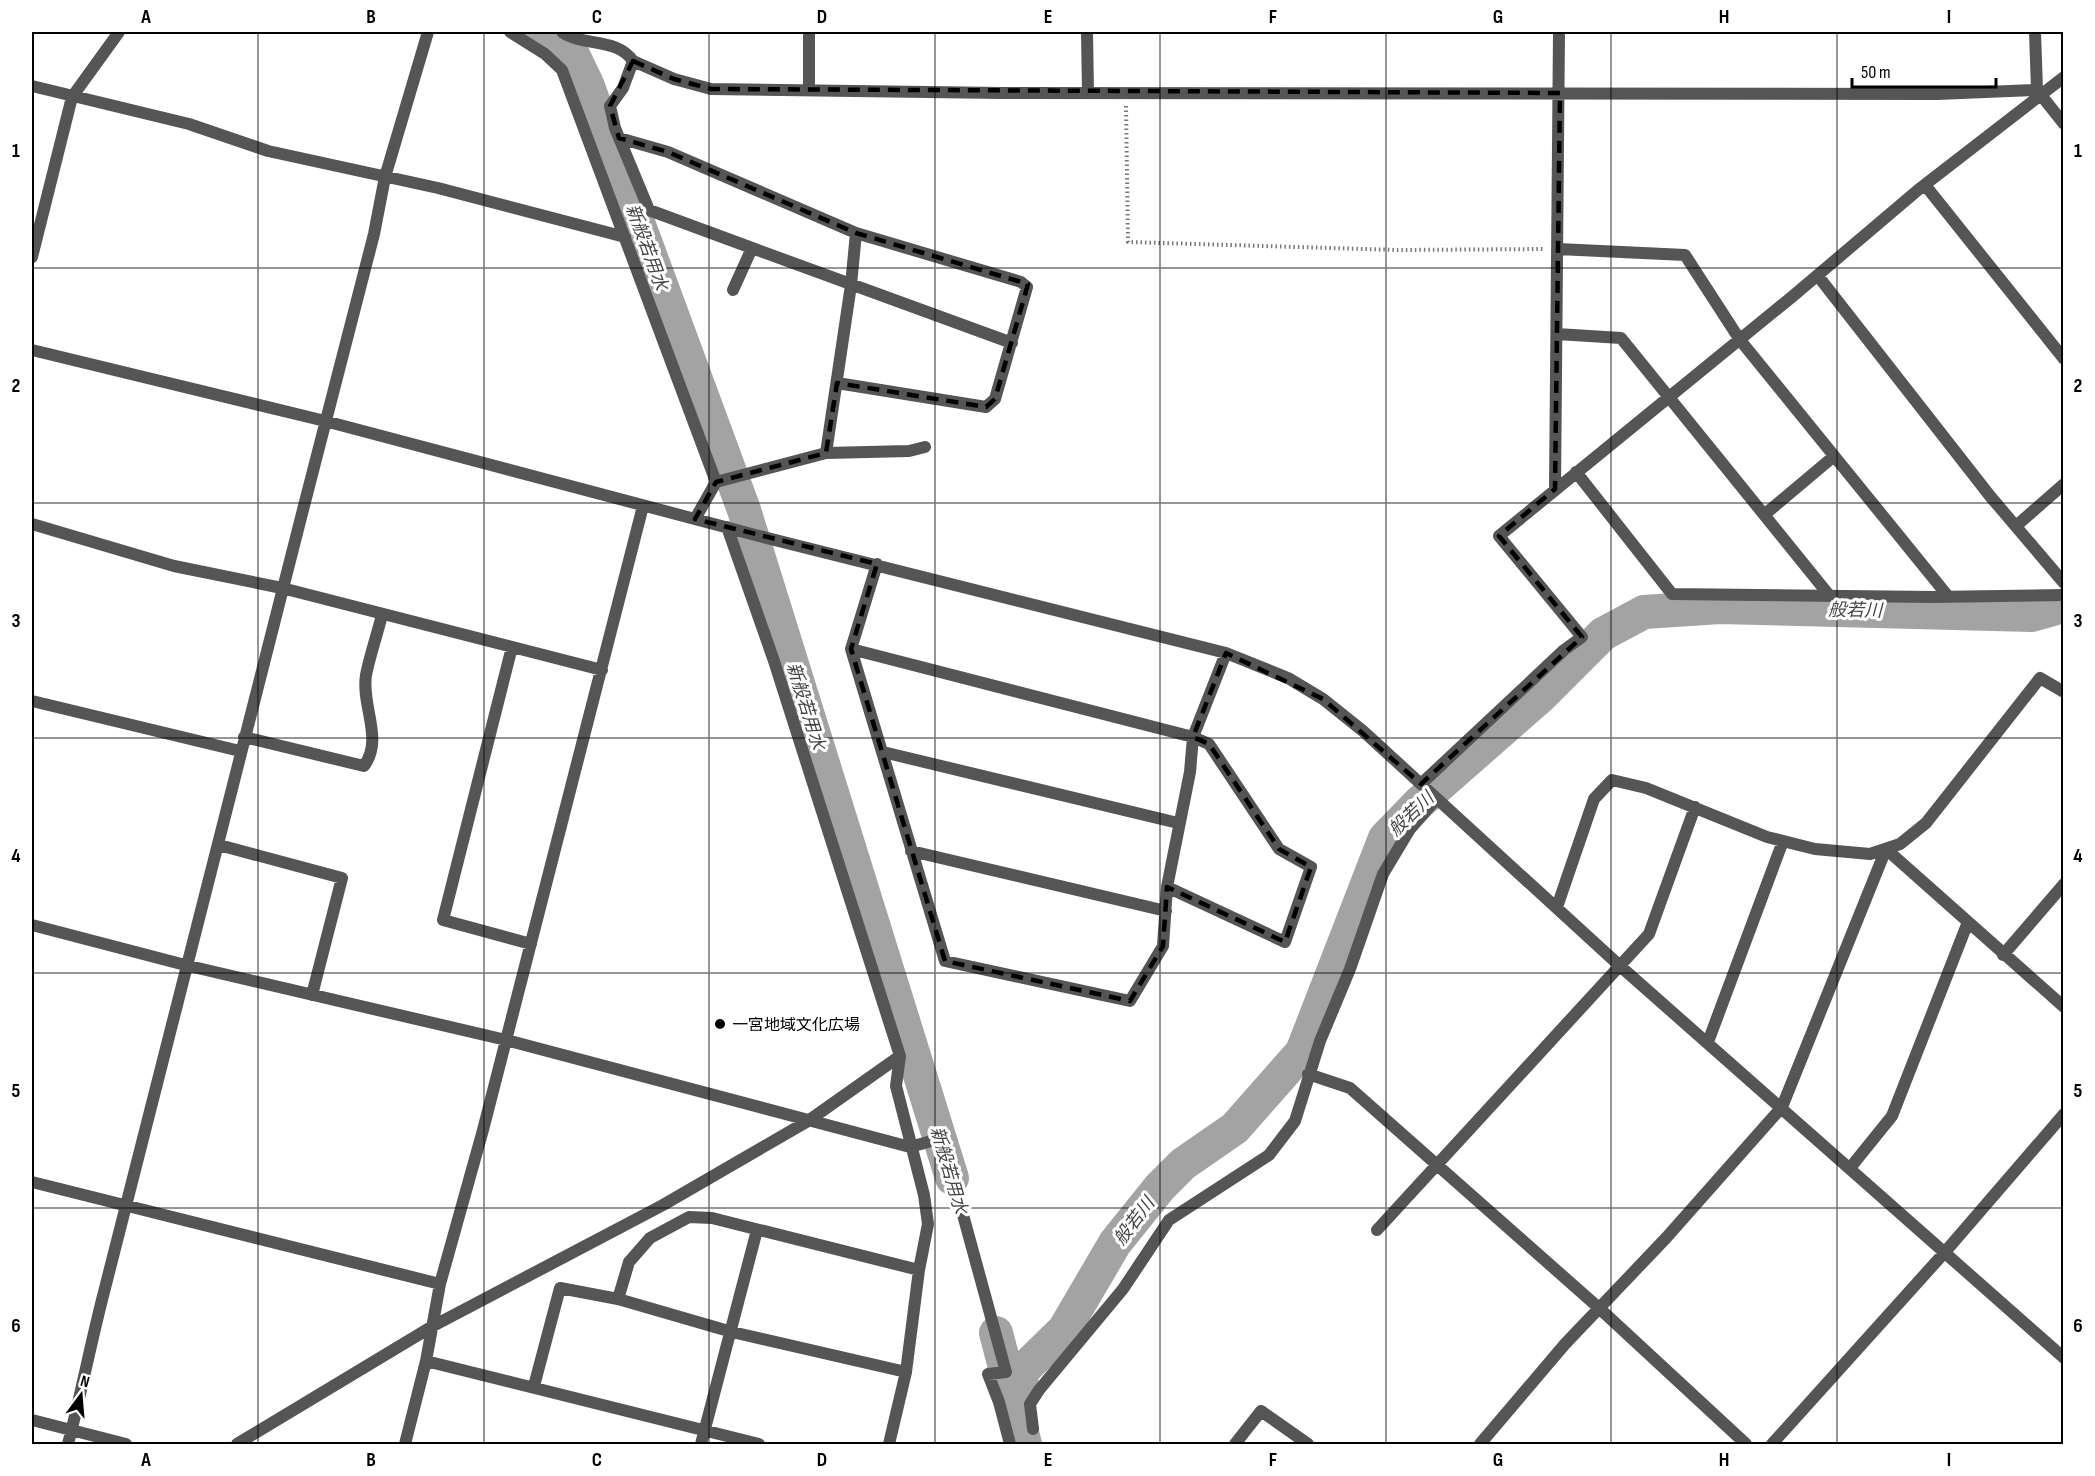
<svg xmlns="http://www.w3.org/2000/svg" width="2095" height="1476" font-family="'Sofia Sans Condensed','Noto Sans JP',sans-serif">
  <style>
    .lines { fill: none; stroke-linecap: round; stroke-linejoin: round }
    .river { stroke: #a3a3a3; stroke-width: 34 }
    .path { stroke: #777; stroke-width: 4; stroke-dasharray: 1.5 3; stroke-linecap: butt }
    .minor { stroke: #555; stroke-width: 12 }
    .marked { fill: none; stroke: #000; stroke-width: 4.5; stroke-dasharray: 12 8; stroke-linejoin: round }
    .grid { fill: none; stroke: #000; stroke-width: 1.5; stroke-opacity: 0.55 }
    .poi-dot { fill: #000; stroke: #fff; stroke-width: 2 }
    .labels { text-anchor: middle; stroke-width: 6; stroke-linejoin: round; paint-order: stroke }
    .poi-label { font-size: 16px; fill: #000; stroke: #fff; text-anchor: start }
    .water-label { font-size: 18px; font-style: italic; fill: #444; stroke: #fff }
    .neatline { fill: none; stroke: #000; stroke-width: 2 }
    .grid-label { font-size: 20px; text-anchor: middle; font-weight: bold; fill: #000 }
  </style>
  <rect width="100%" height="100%" fill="#fff"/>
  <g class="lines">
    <path class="river" d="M538 32 573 55 587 84 744 510 952 1178
      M996 1333 1025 1444
      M1016 1406 1023 1370 1064 1330 1115 1243 1160 1187 1183 1164 1235 1128 1302 1052 1385 838 1419 803 1541 696 1603 634 1644 612 1720 607 2032 615 2064 606"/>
    <path class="path" d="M1126 106 1128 242 1398 250 1544 249"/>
    <path class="minor" d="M510 32 545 54 562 70 716 482 695 519
      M562 32C584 47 616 37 633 61
      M1087 32 1088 93
      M2035 32 2037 90 2064 124
      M32 86 189 124 268 151 438 188 625 237
      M809 89V32
      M619 138 668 152 856 233 1021 282 1027 287 995 399 986 407 837 383
      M1925 185 2064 359
      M752 248 1012 343
      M1558 249 1685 255 1740 340 1947 595
      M32 257 72 97 119 32
      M1818 276 1990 496 2064 583
      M733 290 752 248 649 210 615 128 610 106 623 88 633 61 674 79 711 89 1001 93 1937 94 2037 90
      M1557 334 1621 338 1829 595
      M32 350 325 421 759 536 1226 653 1288 678 1323 699 1363 731 1620 966 2064 1358
      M826 453 851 285 856 233
      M1576 472 1672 594 1933 597 2064 595
      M716 482 826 453 909 451 925 447
      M1555 489 1559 32
      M1764 515 1833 457
      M32 524 174 566 282 588 602 670
      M2016 526 2064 484
      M727 527 774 661 900 1056 896 1086 924 1195 928 1224 919 1270 906 1372 889 1444
      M877 564 851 649 945 961 1130 1001 1163 946 1167 887 1190 772 1193 737 1226 653
      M512 647 443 920 531 944
      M851 649 1193 737 1209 744 1279 849 1311 867 1285 942 1167 887
      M32 701 240 751
      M244 737 364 766C384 739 361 706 366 675 370 655 377 635 382 615
      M883 752 1178 823
      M1421 784 1564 650 1582 637 1499 536 1793 296 1918 190 2064 77
      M219 845 342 878 312 995
      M911 851 1166 911
      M1557 907 1594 799 1612 780 1646 788 1767 837 1815 849 1870 854 1900 844 1926 823 2040 678 2064 692
      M32 925 189 966 506 1040 910 1147 942 1138 1006 1372 988 1374 999 1402 1010 1444
      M2003 955 2064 884
      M1708 1042 1783 841
      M1308 1074 1350 1088 1599 1308 1746 1444
      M1850 1168 1892 1116 1968 922
      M32 1182 440 1284
      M1377 1230 1649 934 1695 807
      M618 1299 629 1262 650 1238 689 1217 712 1218 919 1270
      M426 1361 759 1444
      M534 1386 560 1288 618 1299 732 1332 906 1372
      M32 1420 126 1444
      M1033 1429 1030 1404 1039 1390 1123 1289 1169 1220 1269 1155 1295 1121 1320 1041 1350 969 1383 874 1410 829 1436 799
      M68 1444C81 1394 91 1342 104 1292 196 939 282 586 374 234L385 177 428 32
      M237 1444 433 1326 663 1205 808 1121 900 1056
      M405 1444 426 1361 440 1284 483 1130 643 506
      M701 1444 757 1230
      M1235 1444 1261 1411 1308 1444
      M1480 1444 1565 1344 1666 1238 1782 1107 1886 849 2064 1007
      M1772 1444 1945 1252 2064 1114"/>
  </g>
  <path class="marked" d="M633 61 674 79 711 89 1560 93 1555 489 1499 536 1582 637 1421 784 1323 699 1226 653 1193 737 1209 744 1279 849 1311 867 1285 942 1167 887 1163 946 1130 1001 945 961 851 649 877 564 695 519 716 482 826 453 837 383 986 407 995 399 1028 284 856 233 668 152 619 138 610 106Z"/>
  <path class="grid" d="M258 32V1444M484 32V1444M709 32V1444M935 32V1444M1160 32V1444M1386 32V1444M1611 32V1444M1837 32V1444M32 268H2064M32 503H2064M32 738H2064M32 973H2064M32 1208H2064"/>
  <circle class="poi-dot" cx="720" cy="1024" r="6"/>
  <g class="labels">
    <g class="poi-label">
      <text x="732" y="1030">一宮地域文化広場</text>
    </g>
    <g class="water-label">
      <text transform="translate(647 247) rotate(70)" y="6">新般若用水</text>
      <text transform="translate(1855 610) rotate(1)" y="6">般若川</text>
      <text transform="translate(806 706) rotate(73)" y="6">新般若用水</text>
      <text transform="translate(1411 814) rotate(-44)" y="6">般若川</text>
      <text transform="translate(949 1170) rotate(74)" y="6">新般若用水</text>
      <text transform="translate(1134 1221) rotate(-53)" y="6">般若川</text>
    </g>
  </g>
  <rect width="2095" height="1476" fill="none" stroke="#ffffff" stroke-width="66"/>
  <g transform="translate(81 1395) rotate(16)" stroke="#ffffff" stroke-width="4.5" paint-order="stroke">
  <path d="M0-4.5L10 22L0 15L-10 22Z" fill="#000000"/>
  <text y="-9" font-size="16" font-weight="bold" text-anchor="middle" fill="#000000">N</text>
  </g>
  <path d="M1852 78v9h144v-9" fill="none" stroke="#000000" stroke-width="3"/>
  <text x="1861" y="78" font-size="18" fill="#000000" stroke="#ffffff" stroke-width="4.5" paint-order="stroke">50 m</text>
  <rect x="33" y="33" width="2029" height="1410" class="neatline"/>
  <g class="grid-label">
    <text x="146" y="23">A</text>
    <text x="371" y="23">B</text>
    <text x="597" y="23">C</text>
    <text x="822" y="23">D</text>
    <text x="1048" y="23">E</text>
    <text x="1273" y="23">F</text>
    <text x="1498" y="23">G</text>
    <text x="1724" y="23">H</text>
    <text x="1949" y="23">I</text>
    <text x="16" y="157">1</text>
    <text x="2078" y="157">1</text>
    <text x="16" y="392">2</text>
    <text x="2078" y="392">2</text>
    <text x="16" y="627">3</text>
    <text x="2078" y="627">3</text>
    <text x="16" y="862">4</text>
    <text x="2078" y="862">4</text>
    <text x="16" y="1097">5</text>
    <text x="2078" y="1097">5</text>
    <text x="16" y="1332">6</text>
    <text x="2078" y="1332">6</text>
    <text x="146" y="1466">A</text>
    <text x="371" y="1466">B</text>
    <text x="597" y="1466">C</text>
    <text x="822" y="1466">D</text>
    <text x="1048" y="1466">E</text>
    <text x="1273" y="1466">F</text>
    <text x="1498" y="1466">G</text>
    <text x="1724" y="1466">H</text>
    <text x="1949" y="1466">I</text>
  </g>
</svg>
